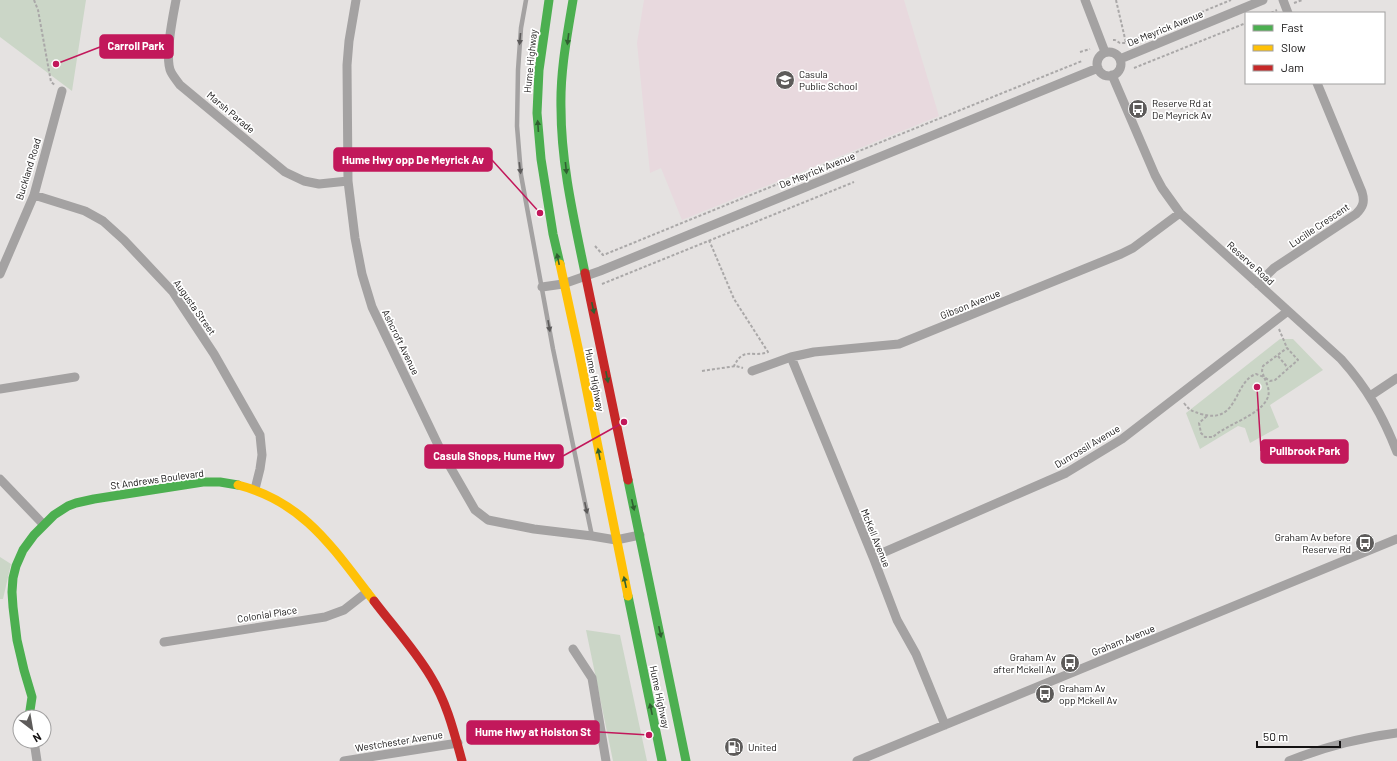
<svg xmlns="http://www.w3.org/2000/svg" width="1397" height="761" font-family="Barlow,sans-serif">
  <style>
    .education { fill: #e8d9de }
    .green { fill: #cbd6c7 }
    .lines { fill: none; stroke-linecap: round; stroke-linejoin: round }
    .path { stroke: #aaa8a8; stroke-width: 2; stroke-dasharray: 3 2; stroke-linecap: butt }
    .lane { stroke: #a4a2a2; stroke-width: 4.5 }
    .street { stroke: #a4a2a2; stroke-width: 9 }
    .fast { stroke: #4caf50; stroke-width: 9 }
    .slow { stroke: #ffc107; stroke-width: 9 }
    .jam { stroke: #c62828; stroke-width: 9 }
    .oneway { fill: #5c5a5a }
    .oneway2 { fill: #306031 }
    .labels { text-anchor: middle; stroke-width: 3.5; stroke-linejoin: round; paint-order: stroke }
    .street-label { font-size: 10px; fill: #141212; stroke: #fff }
    .poi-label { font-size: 10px; fill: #141212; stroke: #fff; text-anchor: start }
    .leader { fill: none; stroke: #c2185b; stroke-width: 1.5 }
    .callout-dot { fill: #c2185b; stroke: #fff; stroke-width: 1.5 }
    .callout { fill: #c2185b; stroke: #c2185b; stroke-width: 1.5 }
    .callout-label { font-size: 11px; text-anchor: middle; font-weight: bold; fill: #fff }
  </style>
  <rect width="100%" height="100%" fill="#e5e2e1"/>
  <path class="education" d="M644 0H904L939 116 682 220 661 168 650 173 637 43Z"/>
  <path class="green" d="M0 0H86L72 91 0 37Z
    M1280 339H1293L1323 370 1270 405 1279 427 1250 443 1245 428 1238 426 1200 449 1186 413Z
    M0 557 11 564 3 599H0Z
    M586 630 620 635 647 761H613Z"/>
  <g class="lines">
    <path class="path" d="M34 0 38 10 51 82 55 85
      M1116 0 1126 43
      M1294 3 1302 0
      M1271 13 1277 10
      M1113 40H1115L1120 43H1126L1231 0
      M1080 52 1090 49
      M1134 68 1246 23
      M709 240 734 299 768 352C752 358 744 346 734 366
      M595 246 603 255 606 254C765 189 923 125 1082 61
      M602 284 854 182
      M1279 329 1287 348 1298 360 1275 380 1270 381 1264 377 1262 371 1263 366 1287 348
      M1278 356 1288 368
      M702 371 736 366 743 368
      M1184 403C1190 411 1192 411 1201 414 1239 425 1233 382 1256 374L1264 377C1267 384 1271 392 1267 399 1259 416 1227 424 1213 437H1205L1201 433 1199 423 1207 416"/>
    <path class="lane" d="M526 0 521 28 518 70 517 126 521 175 553 349 592 536"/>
    <path class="street" d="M176 0C173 16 164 58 171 72 173 76 177 81 180 85L285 172 304 181 319 184 348 181
      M356 0 349 41 347 65 348 181 355 238 362 274 372 307 441 451 475 510 488 520 534 529 592 536 616 540 640 535
      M1085 0 1105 52
      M1283 0 1288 13
      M1097 64a12 12 0 1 1 24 0a12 12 0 1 1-24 0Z
      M1120 59 1263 0
      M1112 75 1155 175 1162 188 1180 213 1341 359C1367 388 1383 416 1397 452
      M34 195 85 211 103 221 124 240 173 292 214 354 260 435 262 455 260 469 255 489
      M0 274 34 195 62 91
      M1258 284 1274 268 1356 214C1363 207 1365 202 1362 192L1317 83
      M542 287 563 284 600 271 1098 68
      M791 357 873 557 897 620 916 654 945 725
      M752 371 791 357 814 352 899 344 1121 254 1133 248 1180 213
      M0 389 75 377
      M1370 396 1397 378
      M0 479 43 524
      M873 557 1066 473 1122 439 1288 311
      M164 642 325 617 344 610 367 592
      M573 649 592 678 606 761
      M34 741 37 761
      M344 761 458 743
      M857 761 1397 539
      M1289 761C1324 747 1359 738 1397 733"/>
    <path class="fast" d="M549 0 539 70 537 113 541 159 553 234 560 264
      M573 0C567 36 560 72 561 108 561 164 574 219 585 273
      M628 480 686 761
      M628 596 662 761
      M29 717 32 697 24 670 17 640 13 607 12 592 13 578 16 566 23 550 34 535 54 515 68 506 76 503 94 499 203 482H220L238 485"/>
    <path class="slow" d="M560 264 579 352 628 596
      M238 485C305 502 334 550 374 601"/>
    <path class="jam" d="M585 273 628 480
      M374 601C393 626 415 650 431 677 447 703 454 732 462 761"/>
  </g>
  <defs><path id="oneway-solid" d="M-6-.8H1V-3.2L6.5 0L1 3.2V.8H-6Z"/></defs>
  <g class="oneway">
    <use href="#oneway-solid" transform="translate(520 39) rotate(95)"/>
    <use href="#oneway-solid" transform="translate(520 168) rotate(83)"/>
    <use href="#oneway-solid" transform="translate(549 326) rotate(80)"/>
    <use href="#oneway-solid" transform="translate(586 508) rotate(78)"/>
  </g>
  <g class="oneway2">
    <use href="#oneway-solid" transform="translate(568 39) rotate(97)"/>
    <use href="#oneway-solid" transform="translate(538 126) rotate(-94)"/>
    <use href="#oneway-solid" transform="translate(566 168) rotate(84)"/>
    <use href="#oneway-solid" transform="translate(558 259) rotate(-102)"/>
    <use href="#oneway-solid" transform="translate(593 308) rotate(78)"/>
    <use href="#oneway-solid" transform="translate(607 377) rotate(79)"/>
    <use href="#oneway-solid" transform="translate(599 454) rotate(-101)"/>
    <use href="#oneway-solid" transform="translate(633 505) rotate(77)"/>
    <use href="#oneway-solid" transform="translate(625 582) rotate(-102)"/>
    <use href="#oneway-solid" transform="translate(660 632) rotate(78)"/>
    <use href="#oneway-solid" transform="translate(651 709) rotate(-102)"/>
  </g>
  <defs>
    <g id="school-disc" transform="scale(1)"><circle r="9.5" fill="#5d5b5a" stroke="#fff"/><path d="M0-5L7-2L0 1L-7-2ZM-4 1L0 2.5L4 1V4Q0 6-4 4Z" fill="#fff"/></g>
    <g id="bus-disc" transform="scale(1)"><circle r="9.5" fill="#5d5b5a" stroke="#fff"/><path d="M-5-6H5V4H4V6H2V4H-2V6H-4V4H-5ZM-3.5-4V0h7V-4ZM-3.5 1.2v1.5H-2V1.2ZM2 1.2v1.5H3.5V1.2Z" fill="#fff"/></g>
    <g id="fuel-disc" transform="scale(1)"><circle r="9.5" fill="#5d5b5a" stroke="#fff"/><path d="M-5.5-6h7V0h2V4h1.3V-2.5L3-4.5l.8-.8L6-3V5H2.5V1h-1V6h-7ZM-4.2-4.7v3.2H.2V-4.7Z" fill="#fff"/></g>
  </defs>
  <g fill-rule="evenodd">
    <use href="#school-disc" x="785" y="80"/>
    <use href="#bus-disc" x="1138" y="109"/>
    <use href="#bus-disc" x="1365" y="543"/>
    <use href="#bus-disc" x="1070" y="663"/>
    <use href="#bus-disc" x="1045" y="694"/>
    <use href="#fuel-disc" x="734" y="747"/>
  </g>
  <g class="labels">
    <g class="street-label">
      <text transform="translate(1165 28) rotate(-22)" y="4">De Meyrick Avenue</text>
      <text transform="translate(530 61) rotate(-84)" y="4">Hume Highway</text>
      <text transform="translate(231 112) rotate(40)" y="4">Marsh Parade</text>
      <text transform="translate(28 169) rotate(-73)" y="4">Buckland Road</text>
      <text transform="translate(817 170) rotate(-22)" y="4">De Meyrick Avenue</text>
      <text transform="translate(1319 225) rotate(-34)" y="4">Lucille Crescent</text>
      <text transform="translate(1251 263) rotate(42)" y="4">Reserve Road</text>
      <text transform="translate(970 304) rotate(-22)" y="4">Gibson Avenue</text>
      <text transform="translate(195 307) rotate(55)" y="4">Augusta Street</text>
      <text transform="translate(401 342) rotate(64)" y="4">Ashcroft Avenue</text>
      <text transform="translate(595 380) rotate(79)" y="4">Hume Highway</text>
      <text transform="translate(1087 446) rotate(-31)" y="4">Dunrossil Avenue</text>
      <text transform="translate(157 479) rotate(-8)" y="4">St Andrews Boulevard</text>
      <text transform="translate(876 538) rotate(68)" y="4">McKell Avenue</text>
      <text transform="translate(267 614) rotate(-9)" y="4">Colonial Place</text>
      <text transform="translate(1123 640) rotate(-22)" y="4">Graham Avenue</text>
      <text transform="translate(660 697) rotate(78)" y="4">Hume Highway</text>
      <text transform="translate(399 741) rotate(-9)" y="4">Westchester Avenue</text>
    </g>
    <g class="poi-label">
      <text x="799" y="78">Casula<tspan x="799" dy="12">Public School</tspan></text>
      <text x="1152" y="107">Reserve Rd at<tspan x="1152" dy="12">De Meyrick Av</tspan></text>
      <text x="1351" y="541" text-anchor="end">Graham Av before<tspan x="1351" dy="12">Reserve Rd</tspan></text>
      <text x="1056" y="661" text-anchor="end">Graham Av<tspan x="1056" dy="12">after Mckell Av</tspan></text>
      <text x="1059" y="692">Graham Av<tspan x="1059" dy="12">opp Mckell Av</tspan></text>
      <text x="748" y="751">United</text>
    </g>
  </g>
  <path class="leader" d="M56 64L100 47M540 213L492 160M1257 387L1261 451M624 422L563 456M649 735L599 732"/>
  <g class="callout-dot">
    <circle cx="56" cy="64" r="4"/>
    <circle cx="540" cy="213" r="4"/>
    <circle cx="1257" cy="387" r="4"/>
    <circle cx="624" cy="422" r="4"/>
    <circle cx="649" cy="735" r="4"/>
  </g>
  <g class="callout">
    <rect x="100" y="35" width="73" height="23" rx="4"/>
    <rect x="334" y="148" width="158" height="23" rx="4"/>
    <rect x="1261" y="440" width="87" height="23" rx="4"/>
    <rect x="425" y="445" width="138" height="23" rx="4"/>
    <rect x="467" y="721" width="132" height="23" rx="4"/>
  </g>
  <g class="callout-label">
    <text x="136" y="50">Carroll Park</text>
    <text x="413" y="164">Hume Hwy opp De Meyrick Av</text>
    <text x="1305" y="455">Pullbrook Park</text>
    <text x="494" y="460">Casula Shops, Hume Hwy</text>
    <text x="533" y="736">Hume Hwy at Holston St</text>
  </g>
  <rect x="1245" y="12" width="140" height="72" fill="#ffffff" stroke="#a1a0a0"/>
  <rect x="1253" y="25" width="20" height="6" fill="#4caf50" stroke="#a1a0a0"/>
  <text x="1281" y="32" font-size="12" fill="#141212">Fast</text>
  <rect x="1253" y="45" width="20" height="6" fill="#ffc107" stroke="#a1a0a0"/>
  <text x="1281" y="52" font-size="12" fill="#141212">Slow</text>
  <rect x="1253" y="65" width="20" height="6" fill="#c62828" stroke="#a1a0a0"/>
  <text x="1281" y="72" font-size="12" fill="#141212">Jam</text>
  <g transform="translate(32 729) rotate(149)"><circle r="19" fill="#ffffff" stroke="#a1a0a0"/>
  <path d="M0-3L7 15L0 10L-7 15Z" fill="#5d5b5a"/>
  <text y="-6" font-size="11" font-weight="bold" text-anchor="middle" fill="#141212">N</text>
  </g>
  <path d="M1257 741v6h83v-6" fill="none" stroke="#141212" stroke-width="2"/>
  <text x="1263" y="741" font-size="12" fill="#141212" stroke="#ffffff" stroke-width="3" paint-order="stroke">50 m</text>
</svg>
